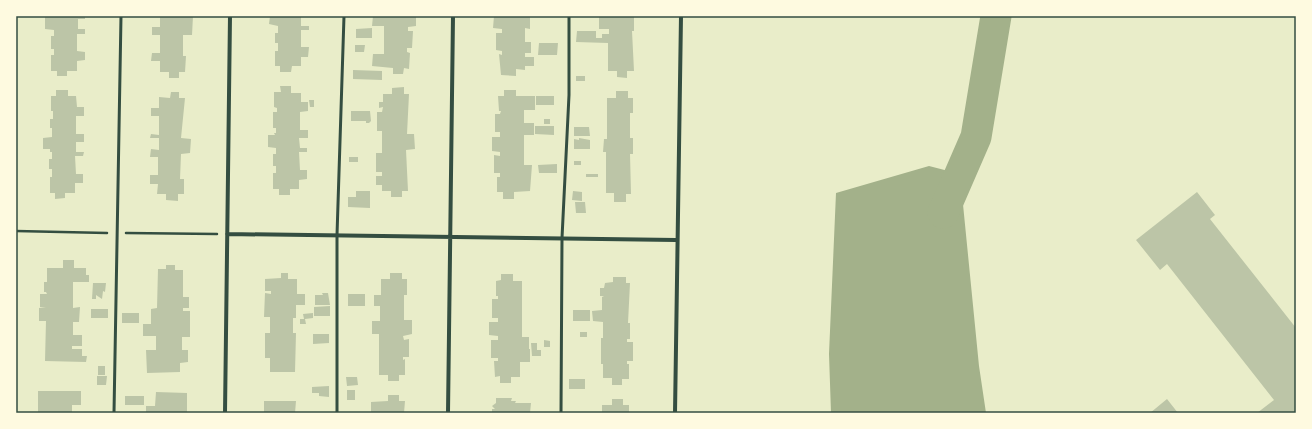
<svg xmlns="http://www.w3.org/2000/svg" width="1312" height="429" font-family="'Golos Text',sans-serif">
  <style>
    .water { fill: #a3b18a }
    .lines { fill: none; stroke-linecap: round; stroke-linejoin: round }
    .river { stroke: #a3b18a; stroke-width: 31 }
    .building { fill: #bcc5a7 }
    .path { stroke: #344e41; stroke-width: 2.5 }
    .service { stroke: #344e41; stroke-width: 3 }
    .minor { stroke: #344e41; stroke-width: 4 }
    .neatline { fill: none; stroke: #344e41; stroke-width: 1.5 }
  </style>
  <rect width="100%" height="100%" fill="#e9edc9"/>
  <path class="water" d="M929 166 960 174 979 366 986 413H831L829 354 836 193Z"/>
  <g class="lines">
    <path class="river" d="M943 213 976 137 996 16"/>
  </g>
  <path class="building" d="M45 16H85V19H78V29H85V34H77V51L85 52V60L77 61V71H67V76H57V71H51V55H54V49H51V36H54V30L45 29Z
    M160 16H193L192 35H183V56H186L185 72H179V78H169V72H160V61H151L152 53H160V35H152V27H160Z
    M270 16H301V26H309V30H301V47H309L308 57H301V66H292L291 72H280V66H275V51H278V43H275V33H278V26L269 24Z
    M373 16H416V26L408 27V31H413L412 48H407V52L410 53 409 69 404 68 403 74H393V68L372 66 373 54H384V26H372Z
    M494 16H530V29L525 28V42H531V53H525V57H534V66H525V70L516 69V76L501 75 499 54 502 55V51L496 50V33H502V29L493 28Z
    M599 16H634V31H632L634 71H627V78L617 77V71H608V43L576 42 577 31H596V38H602V34H609V29H599Z
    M372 28V38H356V29Z
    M539 43H558L557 55H538Z
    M355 45H365L364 52H355Z
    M353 70 382 71V80L353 79Z
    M576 76H585V81H576Z
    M280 86H291V93H301V102H308V111L300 112V130H308V138H299L300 148H307V152H299L300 170H307V179L299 180V189H290V195H279V189H273V173H276V166H273V154H276V148L268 147V135H275L274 133H276V128H273V112H277V108L274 107V92H281Z
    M404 87V94H409L407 134H414L415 149 406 150 408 191H402V197H391V191H382V185H376V176H382V172H376V153H382V131H377V112H382L383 107 379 108V102H383V94H392V88Z
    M56 90H68V96H76L77 107H84V116H76V134H84V142H76V152H84L83 156H75L76 174H83V183H75V193H65V198L55 199V193H50V177H52V169H49V159H52V152H50V149H43V138L52 137V128H50V119H53V111H51V96H56Z
    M504 90H516V96H535V110H524V123H534V135H524V165H532L530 191 514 192V199H503V192H497V177H500V173H494V155L500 156V152L492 151V137H500V132H495V114H500L501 111H499L498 96H504Z
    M616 91H628V98H633V113H630V138H633V154H630L631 194H626V202H614V193H606V152H603L604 139H607V98H616Z
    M171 92H179V98H185L181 138 191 139 190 153 181 154 180 179H184V194H178V201L166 200V194H157L158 184H150V175H158V157H150L151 149 159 150V138H150L151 134 159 135V116H151V108H159V97L170 98Z
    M536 96H554V105H536Z
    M309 100H314V107H310Z
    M351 111H370L371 121 369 123H366V121H351Z
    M544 119H550V124H544Z
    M535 126H554V135L535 134Z
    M574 127H589L590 136H574Z
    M579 138 590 140V149H574V139L579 140Z
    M349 157H358V162H349Z
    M574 161H581V165H574Z
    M557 164V173H539L538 165Z
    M586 174H598V177H586Z
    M356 191H370V208L348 207V197H356Z
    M573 191 582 192V201L572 200Z
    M1197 192 1215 215 1210 219 1296 328V413H1257L1274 400 1167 264 1160 270 1136 240Z
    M575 202H585L586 213H576Z
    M63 260H74V268H86V275H89V282H73V308L80 307 79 322H73V335H82V346H72V349H82V356H87L86 362 45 361 46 321H39V308L46 307H40V294H47L46 292H44V282H47V268H63Z
    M166 265H175V270H183V297H189V308H183V311H190V337H182V350H188V362L180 363V372L147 373 146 350H156V336H143V324H151V309L157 308 158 269H166Z
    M281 273H288V279H297V294H305V305H296V318H293V333H296L295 372H270V358H265V333H270V317H264L265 293 271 294V291H265V279L281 278Z
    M390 273H402V279H407V295H404V320H412V334L403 336 404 340 409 339V357H403V360L405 359V375H399V381H388V375H379V334H372V321H380V306H374V295H381V279H390Z
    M501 274H513V281H522V337H529V349H530V362H520V377H511V383H500V376L495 377 494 361H498V358H491V340H498V336L489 335V322H498V318H492V299H498V296H496V281L501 280Z
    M613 277H626V283H630L628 323H630V339H627V342H633V361H627V364H629V379H622V385H612V378H603V364H601V338H603V322L593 321 592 311 602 310V297L604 296H600V288H604L605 283 613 282Z
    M93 283H106L105 292 103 291 102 299 96 295V299H92Z
    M322 293H328L330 305H315V295H323Z
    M348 294H365V306H348Z
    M330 306V316H314V307Z
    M91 309H108V318H91Z
    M573 310H590V321H573Z
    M122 313H139V323H122Z
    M313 313V318L305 319 306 324H300V319H304L303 314Z
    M580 332H587V337H580Z
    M313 334H329V343L313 344Z
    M544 340 550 341V347H544Z
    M531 343H537V350H541V356H532Z
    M98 366H105V375H98Z
    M97 376H107L106 385H97Z
    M346 377H357L358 385 347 386Z
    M569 379H585V389H569Z
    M329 386V397L319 396V393H312V387Z
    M347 390H355V400H347Z
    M38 391H81V405H72V413H38Z
    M156 392 187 393V413H146V406H155Z
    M388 395H399V401H405L404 413H371V402L388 401Z
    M125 396H144V405H125Z
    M496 398H512L511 401H516L515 403H531L530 413 492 412V409H495L492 406 496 403Z
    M612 399H623V405H629V413H602V405H612Z
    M1167 399 1178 413H1150Z
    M264 401H296L295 413H264Z"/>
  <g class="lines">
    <path class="path" d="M16 231 107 233
      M126 233 217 234"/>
    <path class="service" d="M114 413 121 16
      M337 413V235L344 16
      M561 413 562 238 569 95V16"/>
    <path class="minor" d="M227 234 676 240
      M225 413 230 16
      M448 413 453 16
      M675 413 681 16"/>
  </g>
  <rect width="1312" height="429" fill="none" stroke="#fefae0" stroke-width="34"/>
  <rect x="17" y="17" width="1278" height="395" class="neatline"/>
</svg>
